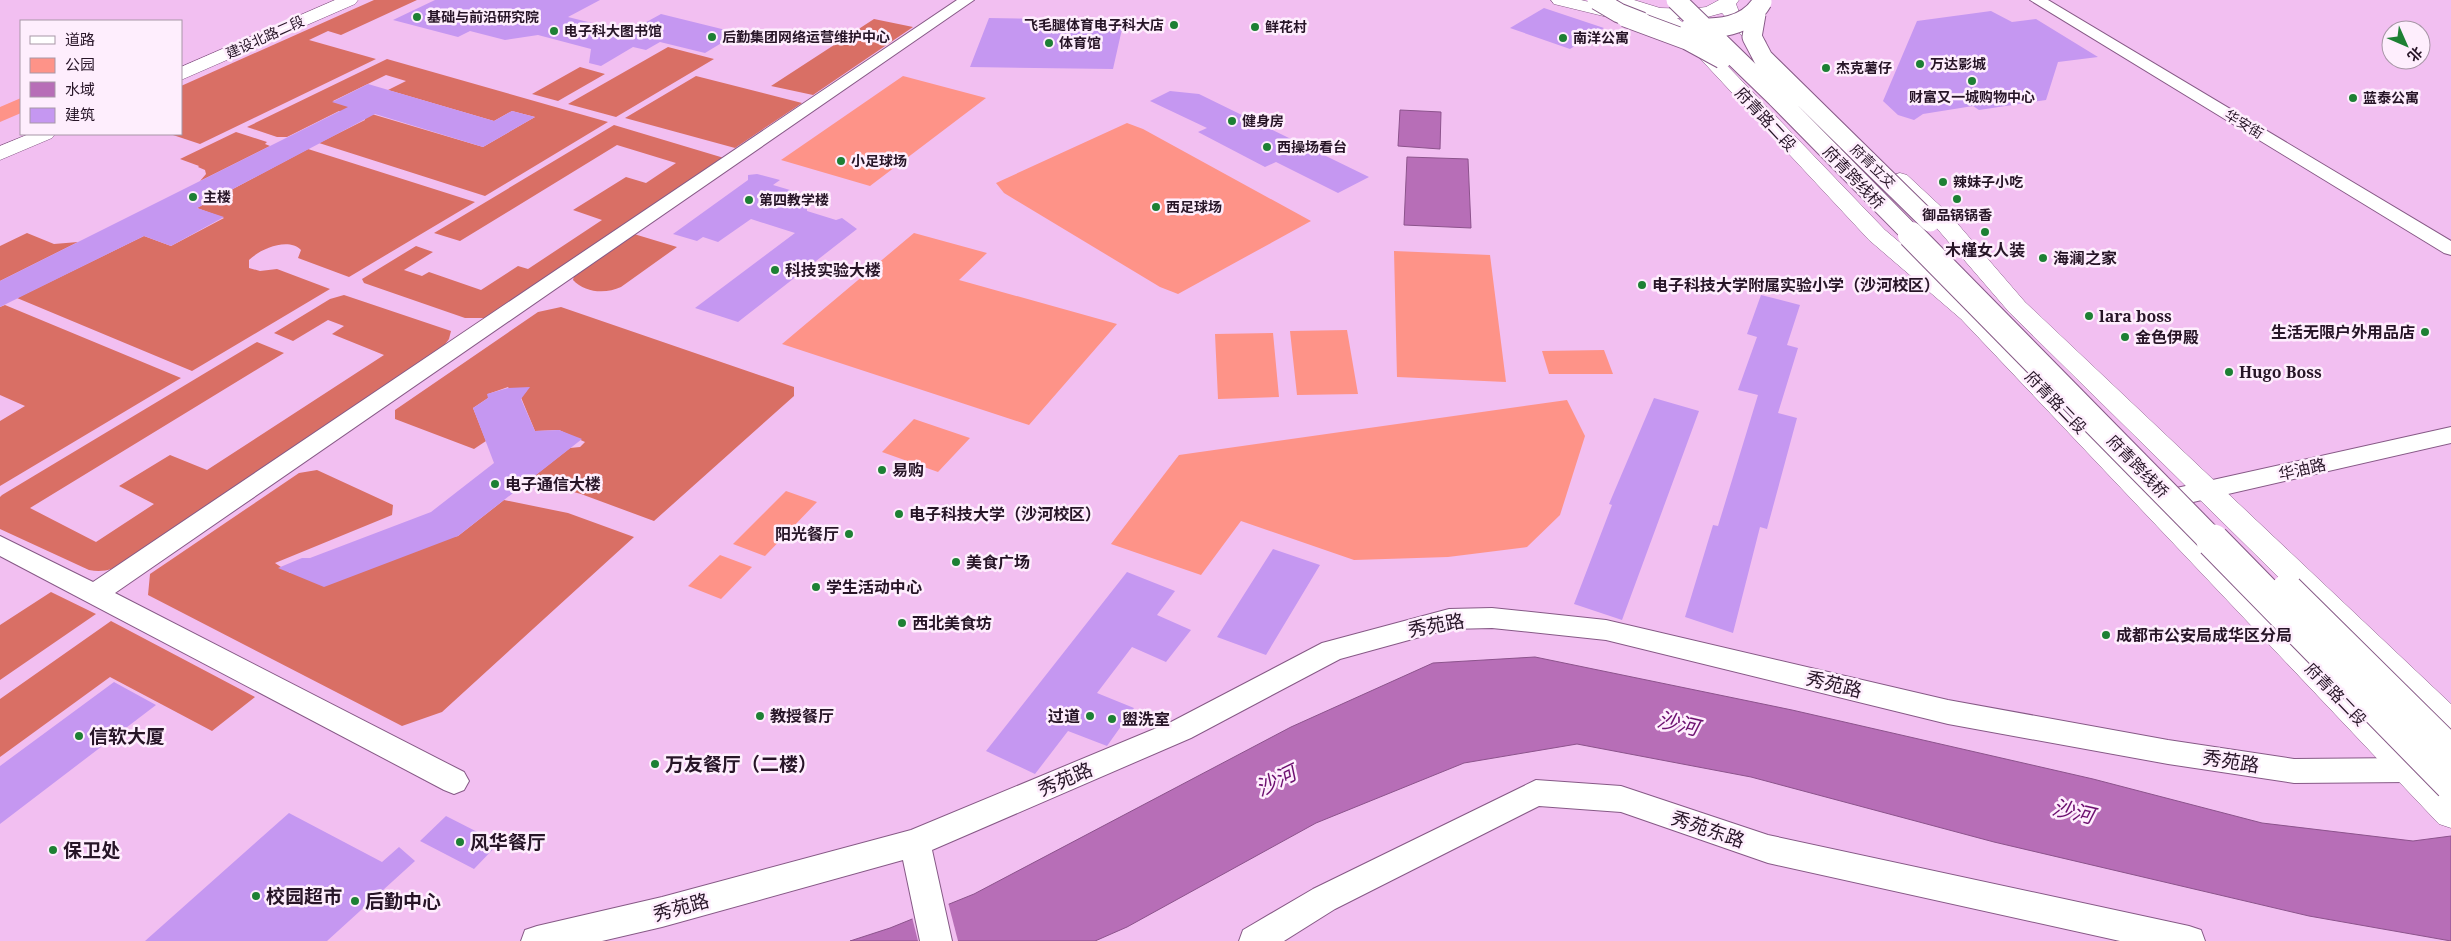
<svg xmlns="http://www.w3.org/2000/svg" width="2451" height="941" font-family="'Noto Serif','Noto Sans SC',serif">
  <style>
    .green { fill: #fe9388 }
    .forest { fill: #d96f65 }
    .water { fill: #b76eb7; stroke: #8c538c }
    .pier { fill: #f2bff1 }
    .building { fill: #c597f1 }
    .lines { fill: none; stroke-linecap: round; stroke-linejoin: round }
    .minor-casing { stroke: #865986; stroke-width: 2 }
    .major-casing { stroke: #865986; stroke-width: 1 }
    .minor { fill: #fff; fill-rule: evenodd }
    .major { fill: #fff; fill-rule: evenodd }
    .major-bridge-far2-casing { stroke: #865986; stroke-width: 21; stroke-linecap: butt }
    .major-bridge-far1-casing { stroke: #865986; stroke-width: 28; stroke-linecap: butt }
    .major-bridge-casing { stroke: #865986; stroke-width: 35; stroke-linecap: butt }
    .major-bridge-far2 { stroke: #fff; stroke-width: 19 }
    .major-bridge-far1 { stroke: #fff; stroke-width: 26 }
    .major-bridge { stroke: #fff; stroke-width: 33 }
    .poi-dot { fill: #1d8034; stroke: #feeefd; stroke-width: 2 }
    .labels { text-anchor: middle; stroke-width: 5; stroke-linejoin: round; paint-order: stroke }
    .far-poi-label { font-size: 14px; font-weight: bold; fill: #271527; stroke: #feeefd; text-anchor: start }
    .far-street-label { font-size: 14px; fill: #271527; stroke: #feeefd }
    .street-label { font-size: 16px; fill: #271527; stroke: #feeefd }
    .poi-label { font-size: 16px; font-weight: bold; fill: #271527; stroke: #feeefd; text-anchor: start }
    .near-street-label { font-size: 19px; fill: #271527; stroke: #feeefd }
    .near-poi-label { font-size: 19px; font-weight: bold; fill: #271527; stroke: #feeefd; text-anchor: start }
    .near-water-label { font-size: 21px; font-style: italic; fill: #6c0f6f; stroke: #feeefd }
  </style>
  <rect width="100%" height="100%" fill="#f2bff1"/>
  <path class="green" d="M903 76 986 98 870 186 781 160Z
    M21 98V113L0 122V107Z
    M1127 123 1143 129 1311 221 1178 294 1160 287 1004 193 996 183Z
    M914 233 987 253 959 280 1117 324 1029 425 782 344Z
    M1394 251 1490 255 1506 382 1397 377Z
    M1347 330 1358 394 1297 395 1290 331Z
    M1273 333 1279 397 1218 399 1215 334Z
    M1604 350 1613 374H1549L1542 351Z
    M1567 400 1585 436 1560 515 1527 547 1448 557 1354 560 1241 521 1201 575 1111 544 1179 455Z
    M914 419 970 438 938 472 882 452Z
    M786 491 817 502 765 556 733 544Z
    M720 555 752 567 721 599 688 586Z"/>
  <path class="forest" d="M374 0H417L341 35 328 31 309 40 376 59 200 144 170 134H181V86Z
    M874 19 913 27 813 95 771 86Z
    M668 47 714 59 616 117 568 104Z
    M387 59 608 122 485 196 319 143 365 120V112L483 147 535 117 512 111 494 121 388 90 406 81 386 75 333 101 359 110 349 114 339 111 287 137H277L247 127Z
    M580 67 605 74 558 101 532 94Z
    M696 76 802 103 735 148 625 118Z
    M614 125 724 158 487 318H465L364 283 362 279 416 246 433 252 404 270 422 276 429 272 481 290 518 266 528 269 602 220 573 210 626 177 646 183 676 163 617 145 460 241 434 233Z
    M236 132 267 142 265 144 270 146 200 181 206 174 205 170 198 167 199 166 180 159Z
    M308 149 475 202 349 277 298 258 301 250C288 237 260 249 249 260V268L260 271 277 269 330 289 192 371 17 298 144 236 171 246 224 218 197 208Z
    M27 233 54 244 78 242 0 281V246Z
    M634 234 677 247 621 287C606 294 585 293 573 280L574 276Z
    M344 295 451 331 449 339 440 351 126 563C112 569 104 573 89 570L0 529V497L2 495 257 342 284 353 30 508 96 542 154 504 119 486 170 455 207 470 384 355 332 334 344 326 328 320 293 341 274 333 330 299Z
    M5 305 181 378 0 486V421L25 406 0 395V307Z
    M561 307 794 387V396L654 521 581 494 529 480 570 448 580 447 585 442 559 430 535 431 520 395 526 392 527 388 510 390 508 387 488 394V398L473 408 486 441 474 449 395 419V410L538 312Z
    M317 470 393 505 392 515 275 563 290 573 458 536 504 500 568 513 634 537 442 712 402 726 148 595 150 574 299 473Z
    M51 592 96 614 0 680V625Z
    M111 621 255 697 212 731 110 677 0 757V699Z"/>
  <path class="water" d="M1400 110 1441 112 1440 149 1398 146Z
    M1407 157 1468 159 1471 228 1404 225Z
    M1535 657 1792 710 2093 779 2262 823 2413 841 2451 836V941L2309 916 1994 842 1751 777 1577 744 1464 763 1316 823 1127 927 1095 941H850L890 928 974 894 1291 727 1433 663Z"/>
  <path class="pier" d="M948 902 958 941H918L912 917Z"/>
  <path class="building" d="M435 0H600L568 17 628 32 661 14 738 33 705 53 660 42 646 50 633 47 601 66 589 63 591 49 538 35 505 40 470 31 458 37 393 20Z
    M1544 8 1604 28 1570 49 1510 28Z
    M1991 11 2012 22 2036 19 2098 57 2058 62 2046 100 1979 110 1973 106 1923 114 1914 120 1898 115 1883 101 1917 21Z
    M989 18 1105 20H1124L1113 69 970 67Z
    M368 84 494 121 512 111 535 117 483 147 375 114 197 208 224 217 171 246 144 236 0 307V281L348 107 332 102Z
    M1170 91 1199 94 1369 177 1338 193 1276 162 1265 167 1198 132 1207 128 1150 101Z
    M757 174 780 180 773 185 807 195V211L836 220 842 218 857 229 738 322 695 308 795 233 751 219 718 242 703 237 697 241 673 234 748 180V175Z
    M1761 295 1800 305 1787 345 1798 348 1778 413 1797 418 1767 529 1760 527 1733 633 1685 617 1713 525 1718 526 1758 395 1738 390 1757 337 1747 334Z
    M530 387 521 399 535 431 559 430 582 439 458 536 324 587 278 568 302 558H310L431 512 494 463 473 408 488 398 487 394 508 388Z
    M1654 398 1699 411 1622 620 1574 604 1612 505 1609 504Z
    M1273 549 1320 565 1266 655 1217 637Z
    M1127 572 1175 591 1157 615 1191 630 1166 662 1132 647 1097 693 1134 708 1107 746 1068 731 1035 774 986 751Z
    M114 682 156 705 0 824V766Z
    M289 813 382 862 399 847 415 861 327 941H145Z
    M446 816 499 843 474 869 420 841Z"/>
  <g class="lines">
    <g class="minor-casing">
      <path id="minor" d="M957 0H974L115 593 464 772 469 781 464 790 454 794 444 790 0 556V536L93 582Z
        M2030 0H2048L2451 241V255L2444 253Z
        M2451 427V443L2154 511 2145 508 2142 502 2145 496 2154 493Z
        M1492 608 1606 620 1948 700 2168 740 2294 759 2409 758 2419 761 2424 770 2419 779 2409 782 2294 783 2168 764 1948 724 1606 640 1492 628 1449 629 1340 659 1191 738 932 850 952 941H920L903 860 662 927 602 941H521L525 930 537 926 662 897 911 830 1171 722 1322 643 1449 609Z
        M1536 780 1621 786 1768 835 2189 926 2201 930 2205 941H2120L1768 863 1621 812 1539 806 1335 909 1284 941H1239L1243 930 1313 889Z"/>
    </g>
    <g class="major-casing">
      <path id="major" d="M335 0H358L355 4 181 80V67Z
        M1551 0H1581L1630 12 1633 16 1630 20 1624 21 1554 4Z
        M1596 0H1634L1660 8 1691 9 1706 7 1719 0H1739L1736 4 1739 12 1763 38 1766 42 1763 46H1751L1722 13 1700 19 1677 18 1693 30 1885 230 1979 309 2451 790V828L2439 824 1961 319 1869 240 1681 38C1648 12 1637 13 1599 4Z
        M29 134H55L52 138 0 160V146Z
        M1900 173 1907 175 1950 215 2025 302 2451 704V739L2439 735 2009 312 1934 225 1893 183 1889 179 1893 175Z"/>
    </g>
    <use href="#minor" class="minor"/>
    <use href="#major" class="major"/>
    <g class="major-bridge-far2-casing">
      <path id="major-bridge-far2" d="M1597 0 1619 13 1642 22
        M1676 0 1776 97 1913 236
        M1756 14 1752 37 1763 58 1930 222
        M1625 17 1687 40 1722 59
        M1690 28C1717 29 1747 28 1762 2"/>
    </g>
    <g class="major-bridge-far1-casing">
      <path id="major-bridge-far1" d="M1911 235 2214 543"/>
    </g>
    <g class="major-bridge-casing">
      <path id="major-bridge" d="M2213 541 2451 784
        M2287 591 2451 753"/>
    </g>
    <use href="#major-bridge-far2" class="major-bridge-far2"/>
    <use href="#major-bridge-far1" class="major-bridge-far1"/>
    <use href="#major-bridge" class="major-bridge"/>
  </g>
  <g class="poi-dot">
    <circle cx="417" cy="17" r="5"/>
    <circle cx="1174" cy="25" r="5"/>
    <circle cx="1255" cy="27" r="5"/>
    <circle cx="554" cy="31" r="5"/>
    <circle cx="712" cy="37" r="5"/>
    <circle cx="1563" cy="38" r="5"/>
    <circle cx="1049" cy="43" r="5"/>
    <circle cx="1920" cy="64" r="5"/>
    <circle cx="1826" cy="68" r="5"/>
    <circle cx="1972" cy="81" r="5"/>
    <circle cx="2353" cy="98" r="5"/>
    <circle cx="1232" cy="121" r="5"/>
    <circle cx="1267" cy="147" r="5"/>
    <circle cx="841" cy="161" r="5"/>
    <circle cx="1943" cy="182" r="5"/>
    <circle cx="193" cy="197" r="5"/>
    <circle cx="1957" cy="199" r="5"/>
    <circle cx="749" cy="200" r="5"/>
    <circle cx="1156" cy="207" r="5"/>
    <circle cx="1985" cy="232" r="5"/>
    <circle cx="2043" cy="258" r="5"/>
    <circle cx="775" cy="270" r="5"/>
    <circle cx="1642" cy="285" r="5"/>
    <circle cx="2089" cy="316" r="5"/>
    <circle cx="2425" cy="332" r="5"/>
    <circle cx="2125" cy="337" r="5"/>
    <circle cx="2229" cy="372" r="5"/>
    <circle cx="882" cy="470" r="5"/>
    <circle cx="495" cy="484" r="5"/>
    <circle cx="899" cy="514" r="5"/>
    <circle cx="849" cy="534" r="5"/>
    <circle cx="956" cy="562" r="5"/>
    <circle cx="816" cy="587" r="5"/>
    <circle cx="902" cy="623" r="5"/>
    <circle cx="2106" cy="635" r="5"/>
    <circle cx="760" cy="716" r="5"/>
    <circle cx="1090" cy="716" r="5"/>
    <circle cx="1112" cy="719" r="5"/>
    <circle cx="79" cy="736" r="5"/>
    <circle cx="655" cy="764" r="5"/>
    <circle cx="460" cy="842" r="5"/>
    <circle cx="53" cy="850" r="5"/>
    <circle cx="256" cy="896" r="5"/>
    <circle cx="355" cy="901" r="5"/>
  </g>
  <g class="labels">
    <g class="far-poi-label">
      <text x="427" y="22">基础与前沿研究院</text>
      <text x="1164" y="30" text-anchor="end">飞毛腿体育电子科大店</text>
      <text x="1265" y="32">鲜花村</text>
      <text x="564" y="36">电子科大图书馆</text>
      <text x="722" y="42">后勤集团网络运营维护中心</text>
      <text x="1573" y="43">南洋公寓</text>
      <text x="1059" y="48">体育馆</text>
      <text x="1930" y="69">万达影城</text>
      <text x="1836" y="73">杰克薯仔</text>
      <text x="1972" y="102" text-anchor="middle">财富又一城购物中心</text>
      <text x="2363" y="103">蓝泰公寓</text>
      <text x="1242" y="126">健身房</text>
      <text x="1277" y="152">西操场看台</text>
      <text x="851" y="166">小足球场</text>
      <text x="1953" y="187">辣妹子小吃</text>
      <text x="203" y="202">主楼</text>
      <text x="759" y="205">第四教学楼</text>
      <text x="1166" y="212">西足球场</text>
      <text x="1957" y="220" text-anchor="middle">御品锅锅香</text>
    </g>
    <g class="far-street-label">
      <text transform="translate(265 37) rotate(-24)" y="5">建设北路二段</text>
      <text transform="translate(2244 124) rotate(31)" y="5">华安街</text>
      <text transform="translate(1873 166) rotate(44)" y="5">府青立交</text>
    </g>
    <g class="street-label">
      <text transform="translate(1766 119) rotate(47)" y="6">府青路二段</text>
      <text transform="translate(1854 177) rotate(46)" y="6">府青跨线桥</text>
      <text transform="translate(2056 402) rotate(46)" y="6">府青路二段</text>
      <text transform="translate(2138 466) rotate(46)" y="6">府青跨线桥</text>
      <text transform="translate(2302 469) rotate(-13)" y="6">华油路</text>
      <text transform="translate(2336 694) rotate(46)" y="6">府青路二段</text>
    </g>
    <g class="poi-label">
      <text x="1985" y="256" text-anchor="middle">木槿女人装</text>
      <text x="2053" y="264">海澜之家</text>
      <text x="785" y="276">科技实验大楼</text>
      <text x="1652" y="291">电子科技大学附属实验小学（沙河校区）</text>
      <text x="2099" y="322">lara boss</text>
      <text x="2415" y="338" text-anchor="end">生活无限户外用品店</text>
      <text x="2135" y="343">金色伊殿</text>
      <text x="2239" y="378">Hugo Boss</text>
      <text x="892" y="476">易购</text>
      <text x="505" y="490">电子通信大楼</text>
      <text x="909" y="520">电子科技大学（沙河校区）</text>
      <text x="839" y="540" text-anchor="end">阳光餐厅</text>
      <text x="966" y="568">美食广场</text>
      <text x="826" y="593">学生活动中心</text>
      <text x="912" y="629">西北美食坊</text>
      <text x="2116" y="641">成都市公安局成华区分局</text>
      <text x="770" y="722">教授餐厅</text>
      <text x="1080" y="722" text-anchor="end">过道</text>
      <text x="1122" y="725">盥洗室</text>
    </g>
    <g class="near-street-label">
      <text transform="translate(1436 625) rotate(-10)" y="7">秀苑路</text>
      <text transform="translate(1834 684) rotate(14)" y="7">秀苑路</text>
      <text transform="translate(2231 761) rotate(9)" y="7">秀苑路</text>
      <text transform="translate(1065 779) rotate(-23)" y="7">秀苑路</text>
      <text transform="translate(1708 829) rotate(19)" y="7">秀苑东路</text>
      <text transform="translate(681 907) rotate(-15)" y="7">秀苑路</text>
    </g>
    <g class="near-poi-label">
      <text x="89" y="743">信软大厦</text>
      <text x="665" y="771">万友餐厅（二楼）</text>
      <text x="470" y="849">风华餐厅</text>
      <text x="63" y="857">保卫处</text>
      <text x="266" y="903">校园超市</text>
      <text x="365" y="908">后勤中心</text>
    </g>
    <g class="near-water-label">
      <text transform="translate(1678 724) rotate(13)" y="7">沙河</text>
      <text transform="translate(1276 781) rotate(-26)" y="7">沙河</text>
      <text transform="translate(2073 812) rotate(13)" y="7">沙河</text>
    </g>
  </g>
  <rect x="20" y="20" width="162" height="115" fill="#feeefd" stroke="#a897a7"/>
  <rect x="30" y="36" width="25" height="8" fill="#ffffff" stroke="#a897a7"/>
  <text x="65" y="45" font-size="15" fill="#271527">道路</text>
  <rect x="30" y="58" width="25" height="15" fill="#fe9388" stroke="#a897a7"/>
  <text x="65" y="70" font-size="15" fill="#271527">公园</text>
  <rect x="30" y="82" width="25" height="15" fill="#b76eb7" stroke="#a897a7"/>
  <text x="65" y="95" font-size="15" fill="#271527">水域</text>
  <rect x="30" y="108" width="25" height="15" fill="#c597f1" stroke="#a897a7"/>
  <text x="65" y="120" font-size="15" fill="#271527">建筑</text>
  <g transform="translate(2406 45) rotate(135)"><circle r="24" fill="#feeefd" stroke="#a897a7"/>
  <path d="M0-4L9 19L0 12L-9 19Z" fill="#1d8034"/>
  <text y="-8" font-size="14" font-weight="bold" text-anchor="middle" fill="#271527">北</text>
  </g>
</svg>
